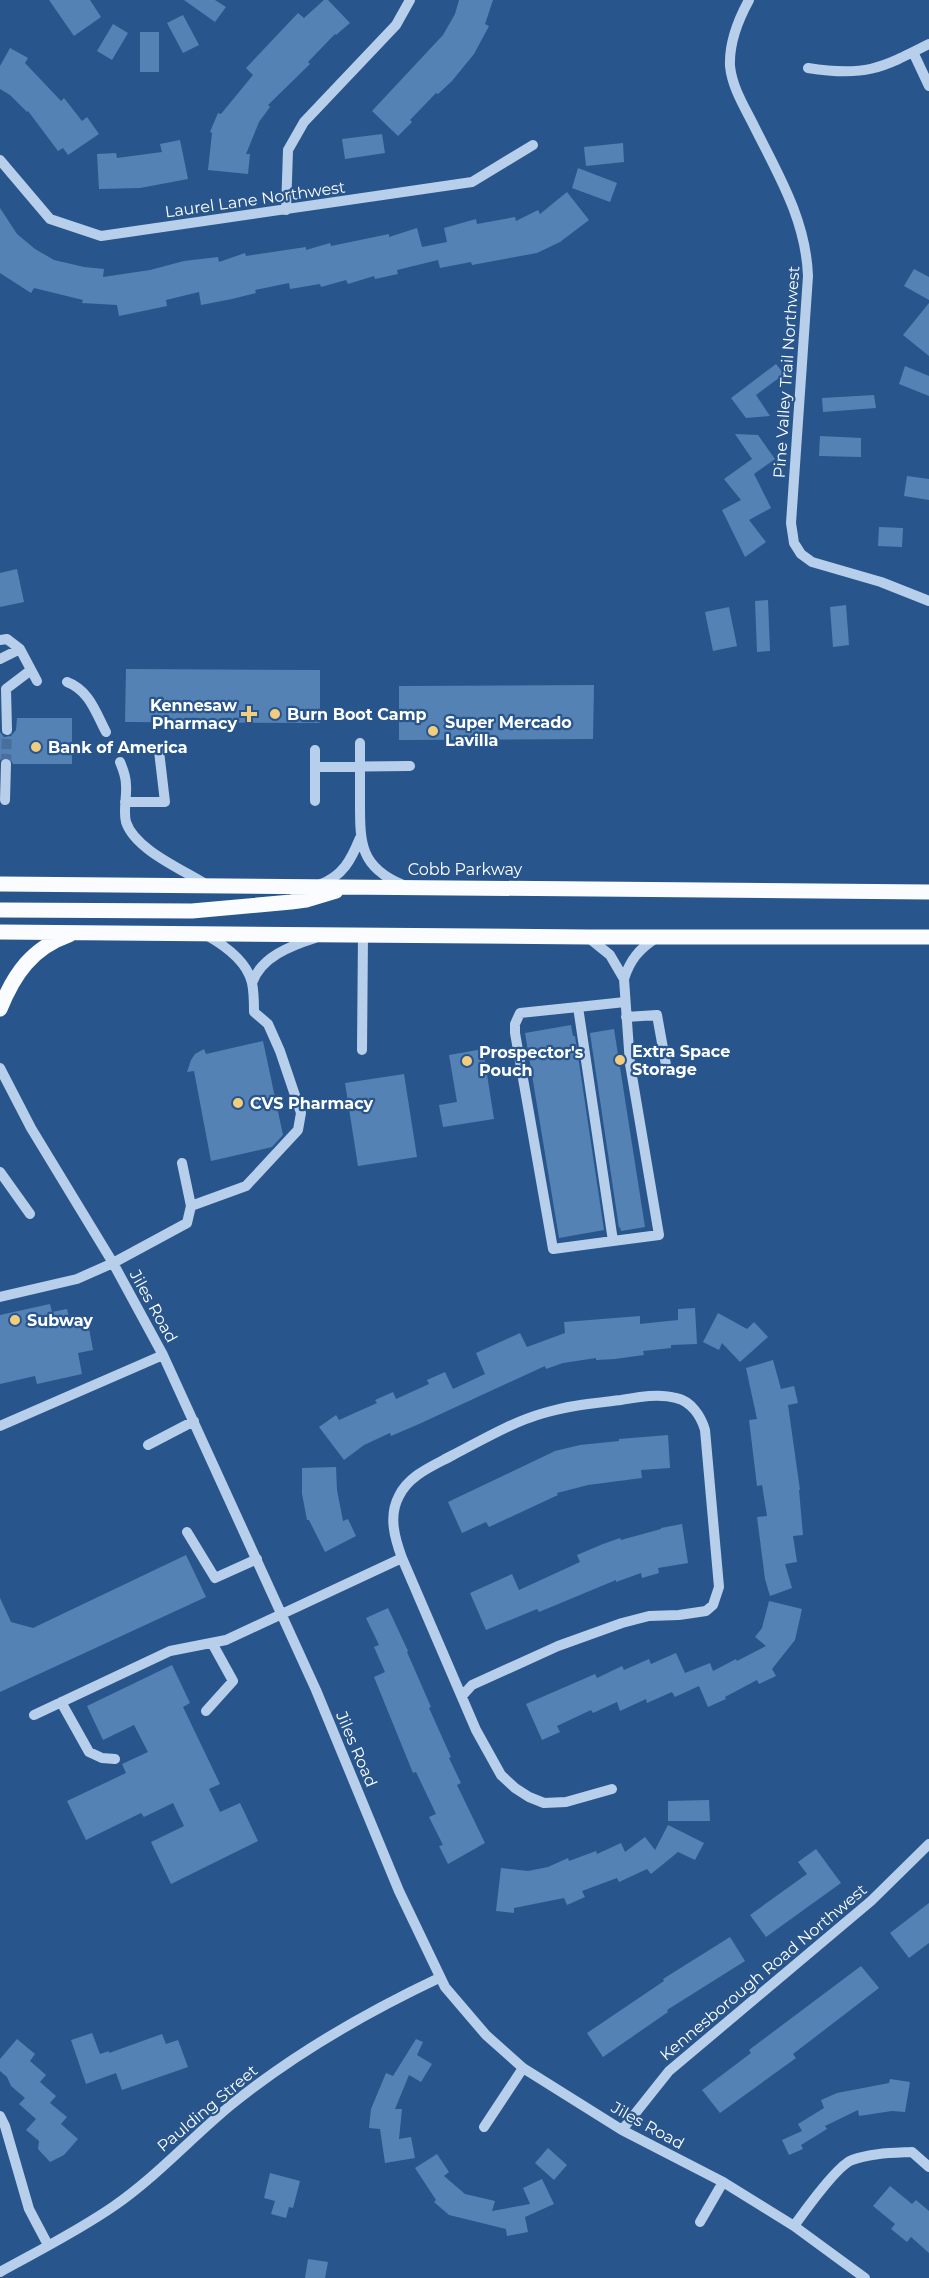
<svg xmlns="http://www.w3.org/2000/svg" width="929" height="2278" font-family="Montserrat,sans-serif">
  <style>
    .building { fill: #5482b5 }
    .lines { fill: none; stroke-linecap: round; stroke-linejoin: round }
    .minor-tunnel { stroke: #486f9d; stroke-width: 10; stroke-dasharray: 10 5; stroke-linecap: butt }
    .minor { stroke: #b7cfea; stroke-width: 10 }
    .major { stroke: #fafcff; stroke-width: 15 }
    .poi-dot { fill: #f2cd7d; stroke: #28568c; stroke-width: 2 }
    .labels { text-anchor: middle; stroke-width: 4.5; stroke-linejoin: round; paint-order: stroke }
    .street-label { font-size: 16px; fill: #fff; stroke: #28568c }
    .poi-label { font-size: 16px; font-weight: bold; fill: #fff; stroke: #28568c; text-anchor: start }
  </style>
  <rect width="100%" height="100%" fill="#28568c"/>
  <path class="building" d="M49 0H90L101 17 74 36Z
    M184 0H215L226 7 215 22Z
    M324 0H328L350 23 336 35 335 34 308 62 310 64 268 105 270 107 259 122 246 154H250L248 174 208 170 212 133 210 132 218 113 221 114 253 75 246 68 298 13 304 18Z
    M459 0H493L485 24 489 26 474 54 452 81 438 94 436 93 410 120 412 122 398 136 372 111 443 35 455 14Z
    M183 15 199 45 183 53 167 23Z
    M113 24 128 33 112 60 97 51Z
    M140 32H159V72H140Z
    M10 48 28 58 25 63 61 101 64 98 82 121 87 117 99 134 68 155 63 148 58 151 28 111 27 112 10 95 0 89V66Z
    M382 134 385 153 345 159 342 139Z
    M180 140 188 179 140 188 99 189 97 154 116 153 117 158 162 152 160 144Z
    M623 143 624 162 586 166 584 147Z
    M578 168 617 183 610 202 572 188Z
    M567 192 589 220 560 242 537 253 472 265 471 262 440 268 438 260 397 270 398 274 375 279 374 276 348 284 346 280 321 287 320 284 290 289 289 283 255 290 256 293 232 299 201 305 199 292 166 300 167 306 119 316 117 305 82 303 83 300 34 288 31 293 0 273V208L17 234 35 249 54 260 84 267 104 269 103 277 150 270 184 261 218 257 219 262 245 253 246 256 306 247V250L330 243 331 246 389 234V237L417 228 422 247 447 242 444 228 476 219 477 224 515 217 516 221 538 210 540 214Z
    M914 269 929 277V300L904 286Z
    M929 303V356L903 335Z
    M776 364 784 374 756 395 770 416 746 418 731 398Z
    M905 366 929 376V396L899 384Z
    M874 395 876 408 823 412 822 398Z
    M735 434 758 435 775 459 754 474 771 508 749 520 766 542 745 557 722 510 741 500 724 479 752 459Z
    M820 436 861 438V457L819 456Z
    M907 476 929 479V500L904 496Z
    M879 527 903 528 902 547 878 546Z
    M17 569 24 602 0 607V573Z
    M768 600 770 651 757 652 755 601Z
    M846 605 849 645 833 647 830 607Z
    M729 607 737 646 713 651 705 612Z
    M126 669 320 670V723L125 722Z
    M594 685 593 739 399 740V686Z
    M17 718H72V764H13L9 757H6L0 760V732L4 737 11 736 16 730Z
    M571 1025 573 1036H575L604 1230 559 1238 525 1033Z
    M614 1029 645 1227 621 1231 620 1227 619 1228 590 1033Z
    M263 1041 283 1135 272 1147 211 1161 194 1071 187 1072 191 1060 195 1054 204 1049 206 1054Z
    M483 1049 494 1119 443 1127 439 1105 457 1102 449 1055Z
    M404 1074 417 1157 358 1166 345 1083Z
    M50 1304 52 1312 67 1309 71 1326 88 1323 93 1350 78 1353 82 1374 37 1384 35 1376 0 1384V1315Z
    M695 1308 697 1344 671 1345V1348L643 1351 644 1355 615 1359 596 1360V1358L563 1363 546 1369 545 1366 419 1424 391 1436 390 1433 364 1445 344 1460 319 1427 336 1415 339 1420 377 1403 375 1400 393 1392 396 1399 429 1384 427 1380 445 1372 453 1389 485 1374 476 1353 520 1333 527 1347 565 1333 564 1322 640 1316V1324L678 1320V1309Z
    M718 1313 747 1329 754 1322 768 1337 740 1362 722 1343 719 1350 703 1342Z
    M773 1360 781 1389 794 1386 798 1403 788 1405 800 1490H799L803 1535 793 1536 797 1562 785 1564 792 1588 770 1596 765 1579 757 1517 767 1516 762 1485 757 1486 749 1420 757 1419 746 1368Z
    M668 1435 670 1468 641 1470 642 1478 588 1485 557 1493 558 1495 489 1527 486 1522 462 1533 448 1502 555 1451 580 1445 619 1441V1439Z
    M336 1467 337 1490 343 1521 348 1519 356 1536 325 1552 309 1520H307L302 1494V1468Z
    M682 1524 688 1563 658 1568 659 1573 642 1578 641 1573 616 1582V1580L539 1612 537 1609 486 1630 470 1593 512 1574 519 1590 580 1562 577 1555 603 1544 620 1538 621 1540 661 1529V1528Z
    M186 1555 206 1597 0 1692V1598L11 1622 33 1628Z
    M769 1601 802 1609 795 1640 772 1669 776 1676 759 1684 757 1680 725 1697 726 1699 708 1707 699 1686 675 1697 672 1692 647 1703 646 1699 620 1711 617 1702 593 1713 591 1710 557 1726 560 1732 542 1740 526 1704 595 1674 597 1678 622 1666 624 1670 649 1659 651 1664 676 1653 685 1673 710 1663 713 1671 736 1659 737 1661 766 1646 755 1637 762 1628Z
    M388 1608 408 1651 407 1652 431 1707 429 1708 451 1757 449 1758 461 1783 457 1785 485 1843 448 1864 439 1846 443 1845 429 1817 436 1814 416 1772 413 1773 374 1677 385 1672 374 1647 379 1645 366 1618Z
    M172 1665 190 1703 183 1707 220 1784 209 1789 220 1812 240 1803 258 1841 171 1884 151 1842 184 1826 173 1803 144 1817 141 1813 86 1840 67 1801 126 1773 122 1764 148 1752 134 1725 103 1740 87 1706Z
    M709 1800 710 1821H668V1801Z
    M668 1825 704 1843 695 1860 678 1852 651 1874 647 1869 619 1882 617 1878 582 1891 585 1897 567 1905 564 1898 514 1908V1913L496 1911 501 1868 528 1871 548 1867 568 1858 569 1861 596 1851 597 1854 621 1843 625 1852 645 1837 655 1850Z
    M816 1849 841 1883 766 1937 750 1915 807 1874 798 1862Z
    M929 1903V1943L909 1958 890 1933Z
    M730 1937 745 1961 667 2010 668 2012 603 2057 587 2033 664 1981 663 1979Z
    M861 1966 879 1988 793 2054 796 2058 720 2113 702 2090 751 2053 749 2050Z
    M92 2033 100 2054 109 2051V2053L162 2034 166 2044 178 2040 188 2067 122 2090 116 2073 86 2084 71 2040Z
    M17 2039 35 2054 30 2061 46 2075 40 2082 56 2096 50 2103 67 2117 61 2124 78 2139 64 2155 50 2162 38 2149 39 2141 26 2130 36 2119 19 2104 25 2098 11 2086 7 2077 0 2071V2059Z
    M416 2039 423 2042 417 2055 432 2064 421 2082 409 2075 395 2109H402L399 2139 411 2137 415 2158 385 2163 380 2129 369 2128 371 2109 386 2073 393 2076Z
    M890 2079 910 2082 905 2112 892 2111 859 2116 858 2110 825 2126 827 2129 801 2145 803 2149 789 2155 782 2140 802 2131 798 2124 824 2108 821 2100 837 2093 889 2083Z
    M548 2148 567 2165 554 2180 535 2163Z
    M437 2154 449 2172 444 2176 465 2194 495 2201 492 2211 530 2204 523 2188 542 2179 554 2204 525 2217 528 2232 507 2236 506 2229 449 2215 434 2202 436 2200 415 2168Z
    M270 2173 300 2181 293 2208 289 2207 286 2218 271 2214 275 2201 264 2198Z
    M890 2186 912 2204 916 2200 929 2211V2253L911 2237 907 2242 891 2229 895 2224 873 2206Z
    M308 2259 328 2262 325 2278H305Z"/>
  <g class="lines">
    <path class="minor-tunnel" d="M6 764 7 730"/>
    <path class="minor" d="M749 0C738 20 729 43 730 66 732 87 744 106 754 126 778 174 806 220 808 276L791 523 794 543 801 554 812 562 881 582 929 601
      M913 52 929 86
      M808 68C864 77 880 69 929 44
      M0 160 50 219 101 236 472 182 533 145
      M286 210 288 150 304 122 396 25 410 0
      M0 640 7 639 20 649 37 681
      M0 659 20 649
      M67 682C89 690 96 713 106 732
      M7 730 6 689 31 670
      M360 743C360 762 360 781 360 800 360 842 359 867 403 885
      M315 750V801
      M120 762C123 769 126 777 126 785 127 797 123 811 126 822 135 850 184 870 207 885
      M315 767 410 766
      M5 800 6 764
      M125 802H165L159 751
      M319 885C343 876 351 860 360 838
      M589 938 610 955 624 979 630 1064 659 1235 613 1241 578 1007 625 1002
      M624 979C630 960 639 949 656 938
      M252 983C261 957 290 946 315 938
      M578 1007 520 1013 515 1024V1033L553 1249 613 1241
      M626 1017 657 1015 666 1065
      M362 1050 363 935
      M0 1068 31 1128 113 1263 163 1355 316 1690 399 1891 445 1987 486 2035 523 2068 622 2130 723 2182 794 2226 865 2278
      M0 1172 30 1214
      M191 1206 246 1186 298 1130 301 1113 280 1051 268 1024 254 1012C254 1002 254 992 252 983 247 961 224 945 206 935
      M0 1297 77 1279 113 1263 187 1223 191 1206 182 1163
      M0 1426 163 1355
      M148 1445 194 1421
      M187 1532 215 1578 257 1559
      M462 1696 472 1685 558 1646 622 1623 649 1616 679 1615 706 1611 713 1605 719 1587 705 1430C701 1416 691 1401 676 1398 659 1393 638 1397 621 1400 596 1403 569 1405 544 1413 512 1422 482 1440 453 1455 433 1466 409 1475 399 1496 388 1516 395 1539 402 1558L476 1730 501 1775 515 1788 529 1797 544 1803 566 1802 612 1789
      M61 1702 89 1752 102 1758 115 1759
      M206 1711 233 1681 212 1643
      M34 1715 170 1651 226 1640 402 1558
      M0 2116 5 2126 29 2209 48 2245
      M484 2127 523 2068
      M622 2130 669 2071 871 1901 929 1844
      M700 2222 723 2182
      M794 2226C804 2212 838 2165 852 2160 871 2153 892 2153 912 2152L929 2167
      M0 2272C38 2251 78 2231 114 2206 156 2177 191 2138 231 2105 295 2053 365 2013 439 1978"/>
    <path class="major" d="M0 884 929 892
      M0 910 192 911 291 902 306 900 336 891
      M0 932 589 937H929
      M0 1009C14 974 32 948 69 935"/>
  </g>
  <g class="poi-dot">
    <path d="M246 705h6v6h6v6h-6v6h-6v-6h-6v-6h6z"/>
    <circle cx="275" cy="714" r="6"/>
    <circle cx="433" cy="731" r="6"/>
    <circle cx="36" cy="747" r="6"/>
    <circle cx="620" cy="1060" r="6"/>
    <circle cx="467" cy="1061" r="6"/>
    <circle cx="238" cy="1103" r="6"/>
    <circle cx="15" cy="1320" r="6"/>
  </g>
  <g class="labels">
    <g class="street-label">
      <text transform="translate(255 199) rotate(-8)" y="6">Laurel Lane Northwest</text>
      <text transform="translate(786 372) rotate(-86)" y="6">Pine Valley Trail Northwest</text>
      <text x="465" y="875">Cobb Parkway</text>
      <text transform="translate(154 1306) rotate(61)" y="6">Jiles Road</text>
      <text transform="translate(357 1749) rotate(67)" y="6">Jiles Road</text>
      <text transform="translate(763 1972) rotate(-40)" y="6">Kennesborough Road Northwest</text>
      <text transform="translate(207 2108) rotate(-40)" y="6">Paulding Street</text>
      <text transform="translate(648 2125) rotate(29)" y="6">Jiles Road</text>
    </g>
    <g class="poi-label">
      <text x="237" y="711" text-anchor="end">Kennesaw<tspan x="237" dy="18">Pharmacy</tspan></text>
      <text x="287" y="720">Burn Boot Camp</text>
      <text x="445" y="728">Super Mercado<tspan x="445" dy="18">Lavilla</tspan></text>
      <text x="48" y="753">Bank of America</text>
      <text x="632" y="1057">Extra Space<tspan x="632" dy="18">Storage</tspan></text>
      <text x="479" y="1058">Prospector's<tspan x="479" dy="18">Pouch</tspan></text>
      <text x="250" y="1109">CVS Pharmacy</text>
      <text x="27" y="1326">Subway</text>
    </g>
  </g>
</svg>
